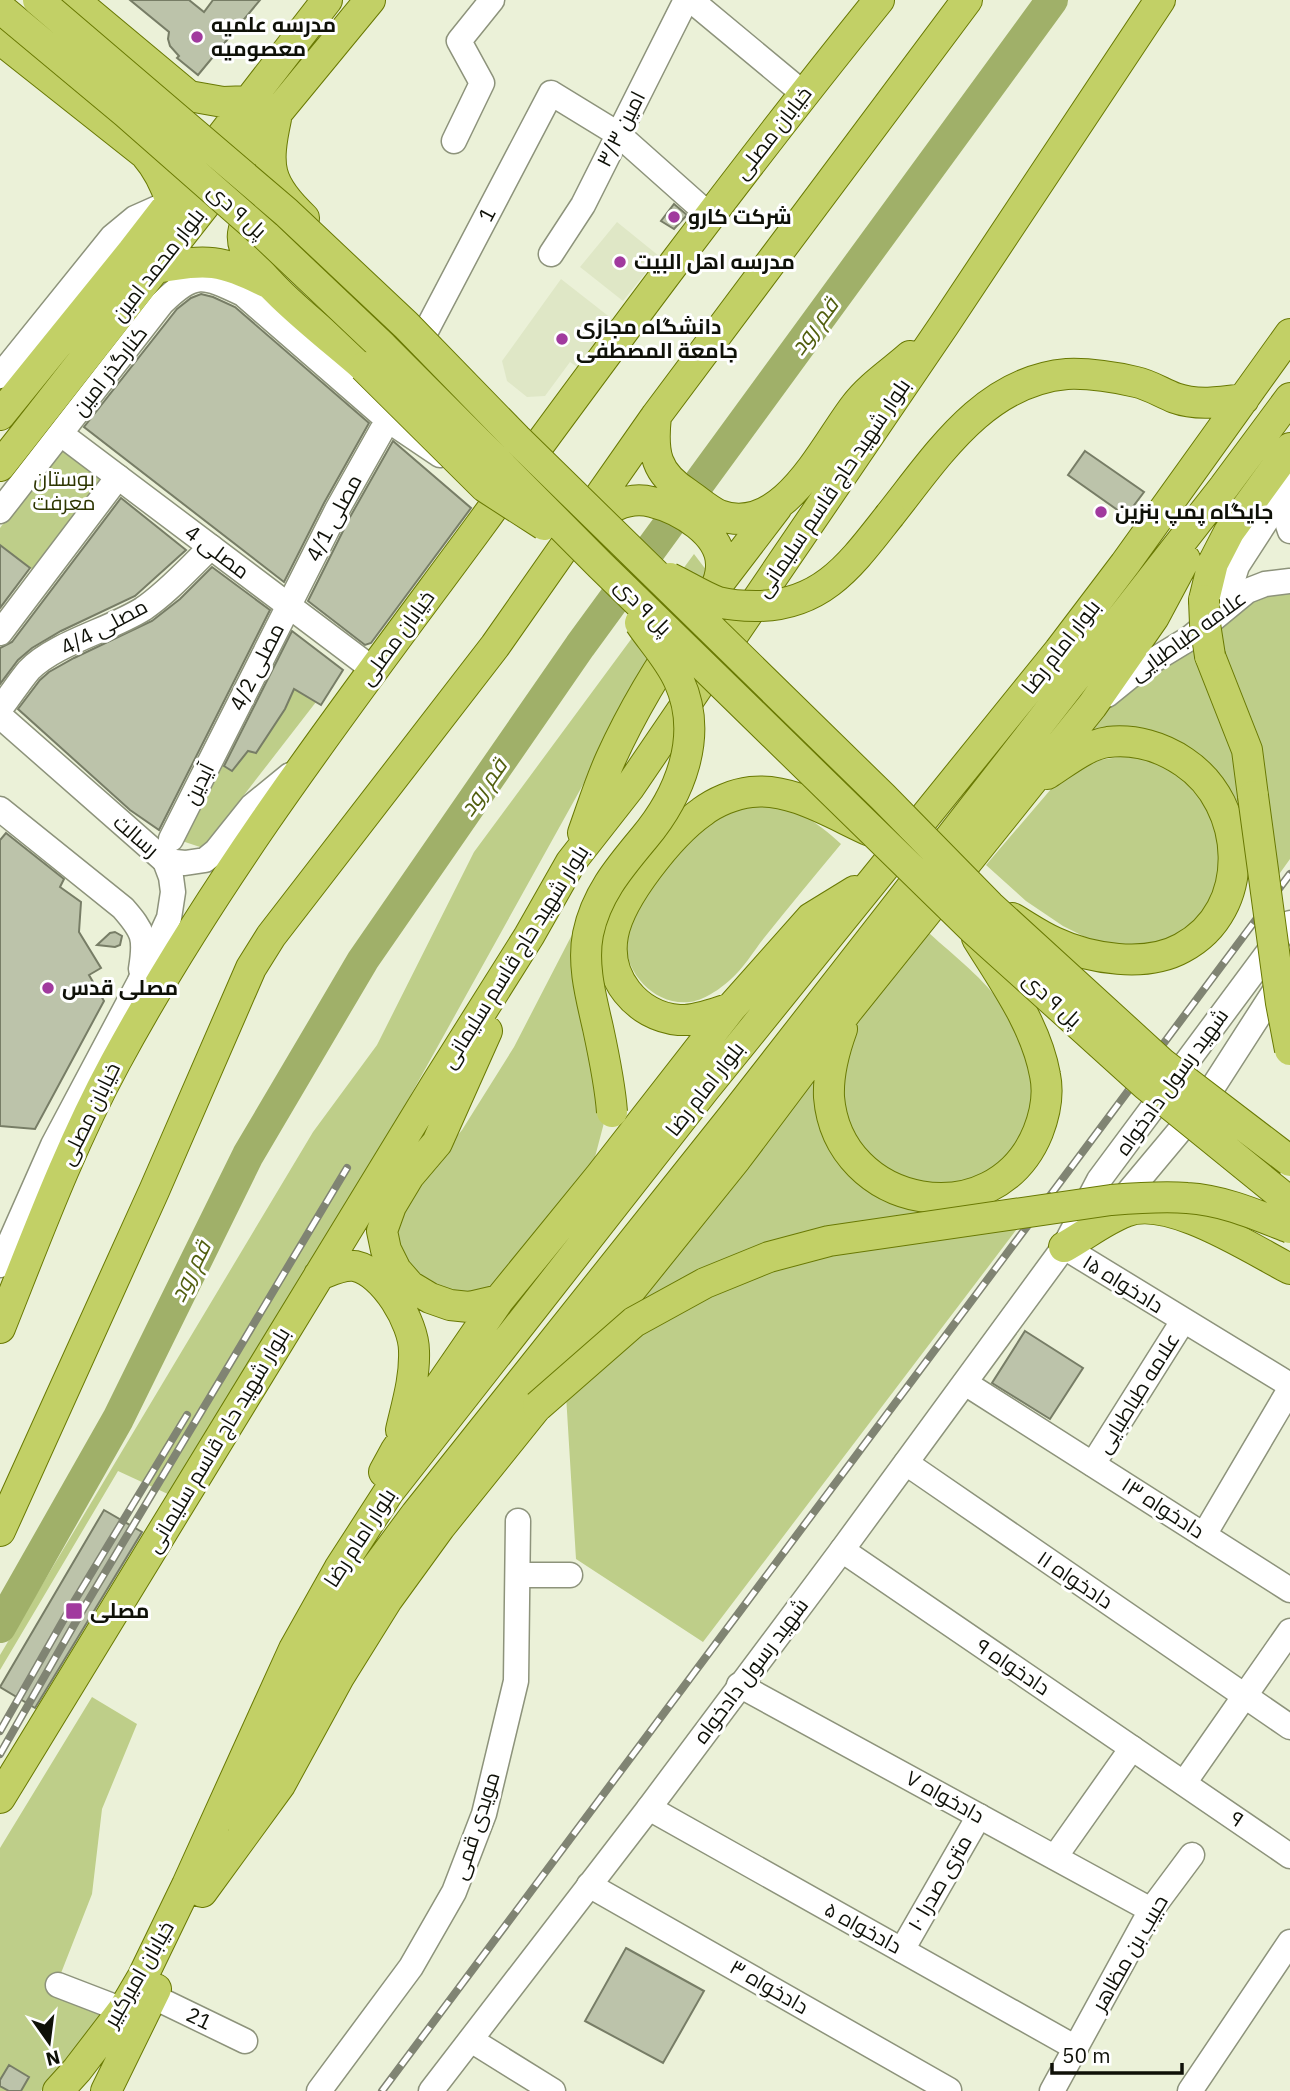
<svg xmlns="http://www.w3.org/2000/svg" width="1290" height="2091" font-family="'IBM Plex Sans',Cairo,sans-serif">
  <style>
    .built { fill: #dfe7c6 }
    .green { fill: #bece89 }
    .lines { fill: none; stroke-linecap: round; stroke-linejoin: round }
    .river { stroke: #a0b069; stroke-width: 32 }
    .building { fill: #bcc3aa; stroke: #777d66; stroke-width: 2 }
    .minor-casing { stroke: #8d937b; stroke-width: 27 }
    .major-casing { stroke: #697903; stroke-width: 32 }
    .minor { stroke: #fff; stroke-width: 24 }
    .major { stroke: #c2d066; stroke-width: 30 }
    .rail-casing { stroke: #808473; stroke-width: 8 }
    .rail { stroke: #fff; stroke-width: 5; stroke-dasharray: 16; stroke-linecap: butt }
    .major-bridge-casing { stroke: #697903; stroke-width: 32; stroke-linecap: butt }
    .major-bridge { stroke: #c2d066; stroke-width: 30 }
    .poi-dot { fill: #a13a9e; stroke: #fff; stroke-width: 2.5 }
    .labels { text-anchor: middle; stroke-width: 6; stroke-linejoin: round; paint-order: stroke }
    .poi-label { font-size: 21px; font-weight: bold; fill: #0f1108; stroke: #fff; text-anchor: start }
    .street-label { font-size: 21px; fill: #0f1108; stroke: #fff }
    .park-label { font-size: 21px; fill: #2d3500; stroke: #fff }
    .water-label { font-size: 23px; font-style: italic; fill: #525f0f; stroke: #fff }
  </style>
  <rect width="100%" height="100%" fill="#ebf1d8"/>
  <path class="built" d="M617 222 659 256 623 301 580 267Z
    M561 279 616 322 580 369 570 362 545 396 527 397 507 381 502 361Z"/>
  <path class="green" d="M61 446 106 483 37 573 0 545V528Z
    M694 554 713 579 650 664 368 1172 170 1495 118 1471 0 1670V1655L313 1132 377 1045 474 852Z
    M1290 590V859L1275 880 1218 631 1250 600Z
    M1195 647 1233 747 1241 809 1236 811 1204 764 1076 741 1120 695Z
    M294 689 316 702 203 848 179 840 215 760 232 771 248 751 256 753 285 709Z
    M1132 755 1169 764 1192 779 1220 829 1221 877 1201 920 1157 945 1099 944 1063 926 1026 901 986 865 1063 775 1100 760Z
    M757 804C793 806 815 820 841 844 815 875 789 907 764 938 753 952 743 969 730 980 720 989 703 1001 689 1002 655 1006 623 972 626 938 628 910 689 837 713 821 726 811 742 808 757 804Z
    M577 925 605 1119 595 1157 575 1189 499 1283 482 1293 430 1291 394 1250 399 1211 419 1181 462 1130 514 1047Z
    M929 933C954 956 985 979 1004 1008 1021 1034 1037 1072 1033 1103 1024 1165 962 1197 905 1180 893 1176 877 1168 869 1158 863 1152 859 1143 855 1136 851 1130 846 1124 843 1118 841 1111 842 1056 845 1049 859 1007 901 967 929 933Z
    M821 1056 817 1086 897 1203 932 1212 622 1317Z
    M1023 1221 703 1642 576 1559 566 1395 646 1328 762 1271 840 1251Z
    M92 1697 137 1724 102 1809 92 1894 54 1991 110 2015 52 2075 41 2091H0V1848Z"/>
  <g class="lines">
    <path class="river" d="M0 1627 118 1419 248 1155 363 960 580 646 1052 0"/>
  </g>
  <path class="building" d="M130 0H189L204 12 213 0H260L198 75 177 58 179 56 170 46 168 39 169 32Z
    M674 204 687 215 674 229 661 221Z
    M201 294 213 297 235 307 369 423 324 503 284 582 84 427 177 309 191 298Z
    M393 441 471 508 371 643 365 645 308 601 350 517Z
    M1085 451 1144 492 1126 516 1068 475Z
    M121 498 186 550 135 596 61 631 32 648 18 660 0 684V648L12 642Z
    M0 545 30 568 0 608Z
    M212 567 270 610 159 830 130 810 18 709 40 680 49 672 74 658 152 621 180 599Z
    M292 631 343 670 321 705 294 689 285 709 256 753 248 751 232 771 224 766Z
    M6 833 64 879 60 887 81 902 79 932 101 968 89 975 104 1001 35 1129 0 1126V840Z
    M115 932 122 936 120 945 115 947 97 945 110 933Z
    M1025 1331 1083 1368 1050 1419 992 1383Z
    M104 1510 142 1532 35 1708 0 1687Z
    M626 1948 704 1991 663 2063 585 2021Z
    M9 2065 29 2077 21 2091H9L0 2086V2080Z"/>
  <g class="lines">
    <g class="minor-casing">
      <g id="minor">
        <path d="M691 0 804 94"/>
        <path d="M454 141 482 83 459 41 492 0"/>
        <path d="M551 254 583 205 686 0"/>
        <path id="s1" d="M424 335 551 93 618 134 709 215"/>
        <path d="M0 376 112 237 135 218 171 202"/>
        <path d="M61 434 374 670"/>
        <path d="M1290 496 1288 525 1290 531"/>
        <path d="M0 511 162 303C195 271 203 275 243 294L388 420 440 455"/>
        <path d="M1223 610 1237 566 1290 484"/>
        <path d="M0 633 118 477"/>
        <path d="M1107 695 1139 669 1190 638 1247 591 1265 584 1290 581"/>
        <path d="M0 709C10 696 19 682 29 670 55 643 110 630 143 609 168 592 189 568 211 547"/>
        <path d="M0 716 165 861 185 863 205 860 216 851 252 806 290 775"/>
        <path d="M0 809 123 908C144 932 146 938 141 969"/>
        <path d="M171 839 337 510 382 430"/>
        <path d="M1113 1206 1126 1195 1202 1104 1283 978"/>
        <path d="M1064 1247 1290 1385"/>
        <path d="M0 1265 53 1145 139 983 169 918 173 892 171 877 165 861"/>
        <path d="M965 1383 1290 1590"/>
        <path d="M906 1463 1290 1727"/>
        <path d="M1093 1464 1183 1321"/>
        <path d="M1204 1535 1290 1389"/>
        <path d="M842 1550 1290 1856"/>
        <path d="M518 1575H570"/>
        <path d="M739 1685 1151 1910"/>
        <path d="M1184 1783 1290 1631"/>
        <path d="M649 1808 1076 2048"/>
        <path d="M1055 1857 1132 1748"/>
        <path d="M589 1885 949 2090"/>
        <path d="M902 1950 979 1816"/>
        <path d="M58 1985 123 2010"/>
        <path id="s2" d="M152 1996 245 2041"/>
        <path d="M471 2040 553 2091"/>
        <path d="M319 2091 411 1967 454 1892 484 1814 516 1681 518 1521"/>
        <path d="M431 2091 649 1808 842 1550 1064 1247 1099 1180 1290 923"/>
        <path d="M1052 2091 1151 1910 1192 1855"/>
        <path d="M1190 2091 1290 1942"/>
      </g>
    </g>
    <g class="major-casing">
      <path id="major" d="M74 0 189 96 223 102 249 101
        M0 39 145 154C158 169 165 183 171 202
        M276 119C266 166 267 183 304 218
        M266 205C249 212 238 230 245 249 258 283 334 340 364 367
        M156 268C210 259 218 259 268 283
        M0 415 132 252 327 0
        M656 416C652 453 655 473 688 494 697 500 708 510 719 515 782 539 824 446 855 406 869 387 892 372 910 356
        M0 466 277 113 370 0
        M890 515C937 456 984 381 1067 374 1090 373 1114 377 1136 382 1150 385 1162 393 1175 398 1197 406 1222 402 1244 399
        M719 583 777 507
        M1204 600 1213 563 1229 532 1290 448
        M1210 656 1247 750 1253 796
        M583 833C592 808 600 782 611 758 631 714 660 664 689 625 702 607 721 589 721 566 722 533 680 509 652 502 626 495 605 510 586 526
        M1012 918C1026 926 1040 936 1054 942 1090 959 1146 968 1182 948 1254 910 1247 804 1184 762 1162 747 1135 739 1108 742 1086 745 1066 762 1047 774
        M731 1008C715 1013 696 1021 679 1020 636 1016 605 977 613 935 620 897 671 834 702 812 715 802 734 794 751 792 791 787 834 815 870 831
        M842 1029C834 1051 828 1074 829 1097 838 1209 995 1238 1038 1132 1045 1114 1049 1094 1045 1075 1036 1025 1003 980 977 938
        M487 1031 437 1143 409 1176 391 1206 382 1231 386 1250 396 1270 410 1286 430 1298 450 1305 469 1307 499 1300
        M1064 1247C1084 1236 1104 1220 1125 1212 1168 1194 1251 1249 1290 1269
        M319 1275C330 1271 343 1264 355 1266 384 1272 414 1323 414 1351 415 1378 407 1404 401 1430
        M0 1328C36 1238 69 1148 115 1063 217 874 349 703 476 531 607 352 739 173 879 0
        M384 1472 396 1450 499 1300 600 1176 731 1008 811 918 855 891
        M0 1531 154 1191 251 968 271 936 495 646 656 416 967 0
        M0 1798 436 1084 529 936 571 862 629 788 944 325 1160 0
        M238 1818 315 1664 362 1587 416 1514 733 1116 1224 487 1290 398
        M202 1892 280 1785 339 1677 387 1600 440 1527 736 1159 848 1010 1092 706 1154 617 1185 559
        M58 2091 77 2070 123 2010 143 1976 187 1885 294 1649 339 1569 388 1493 704 1090 1059 651 1125 564 1290 334
        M106 2091 156 1989"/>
    </g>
    <use href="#minor" class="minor"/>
    <use href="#major" class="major"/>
    <g class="rail-casing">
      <path id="rail" d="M0 1731 72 1605 187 1415
        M0 1754 82 1611 347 1168
        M382 2091 1290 874"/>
    </g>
    <use href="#rail" class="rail"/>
    <g class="major-bridge-casing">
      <path id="major-bridge" d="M38 0 286 212 406 325 517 439 883 797 990 906 1163 1064 1290 1161
        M0 8 126 113 266 236 383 347 600 565 972 928 1146 1085 1290 1202
        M364 367 485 487 544 525
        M670 578C685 585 702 596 718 602 730 605 744 606 756 606 823 606 852 563 890 515
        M1204 600 1205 624 1210 656
        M1253 796 1281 1003 1290 1050
        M612 1112C610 1084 604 1056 598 1028 591 997 582 965 588 934 596 895 619 868 644 838 680 795 704 736 679 681 670 660 652 641 640 623
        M538 1406 634 1322 705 1283 769 1257 829 1241 1111 1200C1136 1198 1162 1196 1187 1198 1223 1200 1257 1215 1290 1228"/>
    </g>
    <use href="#major-bridge" class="major-bridge"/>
  </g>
  <g class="poi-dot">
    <circle cx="197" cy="37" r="7"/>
    <circle cx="674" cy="217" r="7"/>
    <circle cx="620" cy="262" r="7"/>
    <circle cx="562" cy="339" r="7"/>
    <circle cx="1101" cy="512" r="7"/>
    <circle cx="48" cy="988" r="7"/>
    <rect x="65" y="1602" width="18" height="18" rx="3.5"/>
  </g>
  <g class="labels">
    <g class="poi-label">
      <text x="211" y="32">مدرسه علمیه<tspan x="211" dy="24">معصومیه</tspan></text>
      <text x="688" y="224">شرکت کارو</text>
      <text x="634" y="269">مدرسه اهل البیت</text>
      <text x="576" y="334">دانشگاه مجازی<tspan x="576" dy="24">جامعة المصطفی</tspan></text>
      <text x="1115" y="519">جایگاه پمپ بنزین</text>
      <text x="62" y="995">مصلی قدس</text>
      <text x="90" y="1618">مصلی</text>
    </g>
    <g class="street-label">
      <text transform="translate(621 129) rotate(-63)" y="7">امین ۳/۳</text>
      <text transform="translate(773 133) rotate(-52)" y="7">خیابان مصلی</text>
      <text transform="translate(237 211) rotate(42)" y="7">پل ۹ دی</text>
      <text dy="7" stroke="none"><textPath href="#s1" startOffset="136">1</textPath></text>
      <text transform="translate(158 265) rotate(-52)" y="7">بلوار محمد امین</text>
      <text transform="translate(110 371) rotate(-52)" y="7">کنارگذر امین</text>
      <text transform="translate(833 488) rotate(-56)" y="7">بلوار شهید حاج قاسم سلیمانی</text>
      <text transform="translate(334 518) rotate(-62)" y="7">مصلی 4/1</text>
      <text transform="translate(217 552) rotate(37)" y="7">مصلی 4</text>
      <text transform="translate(643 607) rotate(45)" y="7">پل ۹ دی</text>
      <text transform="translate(104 627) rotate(-28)" y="7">مصلی 4/4</text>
      <text transform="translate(1188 636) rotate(-36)" y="7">علامه طباطبایی</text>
      <text transform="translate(397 638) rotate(-54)" y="7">خیابان مصلی</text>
      <text transform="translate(1061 647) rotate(-52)" y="7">بلوار امام رضا</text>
      <text transform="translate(257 667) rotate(-63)" y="7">مصلی 4/2</text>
      <text transform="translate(199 784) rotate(-64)" y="7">آیدین</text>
      <text transform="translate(136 836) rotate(41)" y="7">رسالت</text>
      <text transform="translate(515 957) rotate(-58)" y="7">بلوار شهید حاج قاسم سلیمانی</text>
      <text transform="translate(1052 1000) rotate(42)" y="7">پل ۹ دی</text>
      <text transform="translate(1172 1082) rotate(-54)" y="7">شهید رسول دادخواه</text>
      <text transform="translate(705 1089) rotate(-52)" y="7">بلوار امام رضا</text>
      <text transform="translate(90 1114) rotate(-64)" y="7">خیابان مصلی</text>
      <text transform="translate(1123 1284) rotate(32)" y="7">دادخواه ۱۵</text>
      <text transform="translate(1138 1393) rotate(-58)" y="7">علامه طباطبایی</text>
      <text transform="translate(218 1440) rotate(-59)" y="7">بلوار شهید حاج قاسم سلیمانی</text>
      <text transform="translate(1163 1508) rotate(33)" y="7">دادخواه ۱۳</text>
      <text transform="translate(360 1538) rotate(-57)" y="7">بلوار امام رضا</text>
      <text transform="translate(1075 1580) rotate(34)" y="7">دادخواه ۱۱</text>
      <text transform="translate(1013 1667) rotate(34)" y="7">دادخواه ۹</text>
      <text transform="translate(751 1671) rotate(-53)" y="7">شهید رسول دادخواه</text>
      <text transform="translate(945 1797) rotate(29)" y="7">دادخواه ۷</text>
      <text transform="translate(1237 1819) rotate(34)" y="7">۹</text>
      <text transform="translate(476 1826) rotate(-72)" y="7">مویدی قمی</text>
      <text transform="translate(940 1883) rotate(-60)" y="7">۱۰ متری صدرا</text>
      <text transform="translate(863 1928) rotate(29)" y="7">دادخواه ۵</text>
      <text transform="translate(1130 1953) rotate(-60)" y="7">حبیب بن مظاهر</text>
      <text transform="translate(139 1974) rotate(-60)" y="7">خیابان امیرکبیر</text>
      <text transform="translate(769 1987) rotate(30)" y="7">دادخواه ۳</text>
      <text dy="7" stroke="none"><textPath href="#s2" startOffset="52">21</textPath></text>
    </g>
    <g class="park-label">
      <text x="64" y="486">بوستان<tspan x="64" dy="24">معرفت</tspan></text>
    </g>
    <g class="water-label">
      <text transform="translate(814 326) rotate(-54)" y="8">قم رود</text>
      <text transform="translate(483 787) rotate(-55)" y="8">قم رود</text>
      <text transform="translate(190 1271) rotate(-64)" y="8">قم رود</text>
    </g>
  </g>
  <g transform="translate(49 2042) rotate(166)" stroke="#ffffff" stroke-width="5" paint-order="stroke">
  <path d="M0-5L12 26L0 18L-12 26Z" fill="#0f1108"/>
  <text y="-10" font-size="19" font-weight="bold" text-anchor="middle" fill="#0f1108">N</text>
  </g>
  <path d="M1052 2063v10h130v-10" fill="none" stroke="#0f1108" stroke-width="3.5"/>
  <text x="1062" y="2063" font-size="21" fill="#0f1108" stroke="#ffffff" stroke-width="5" paint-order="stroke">50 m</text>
</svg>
